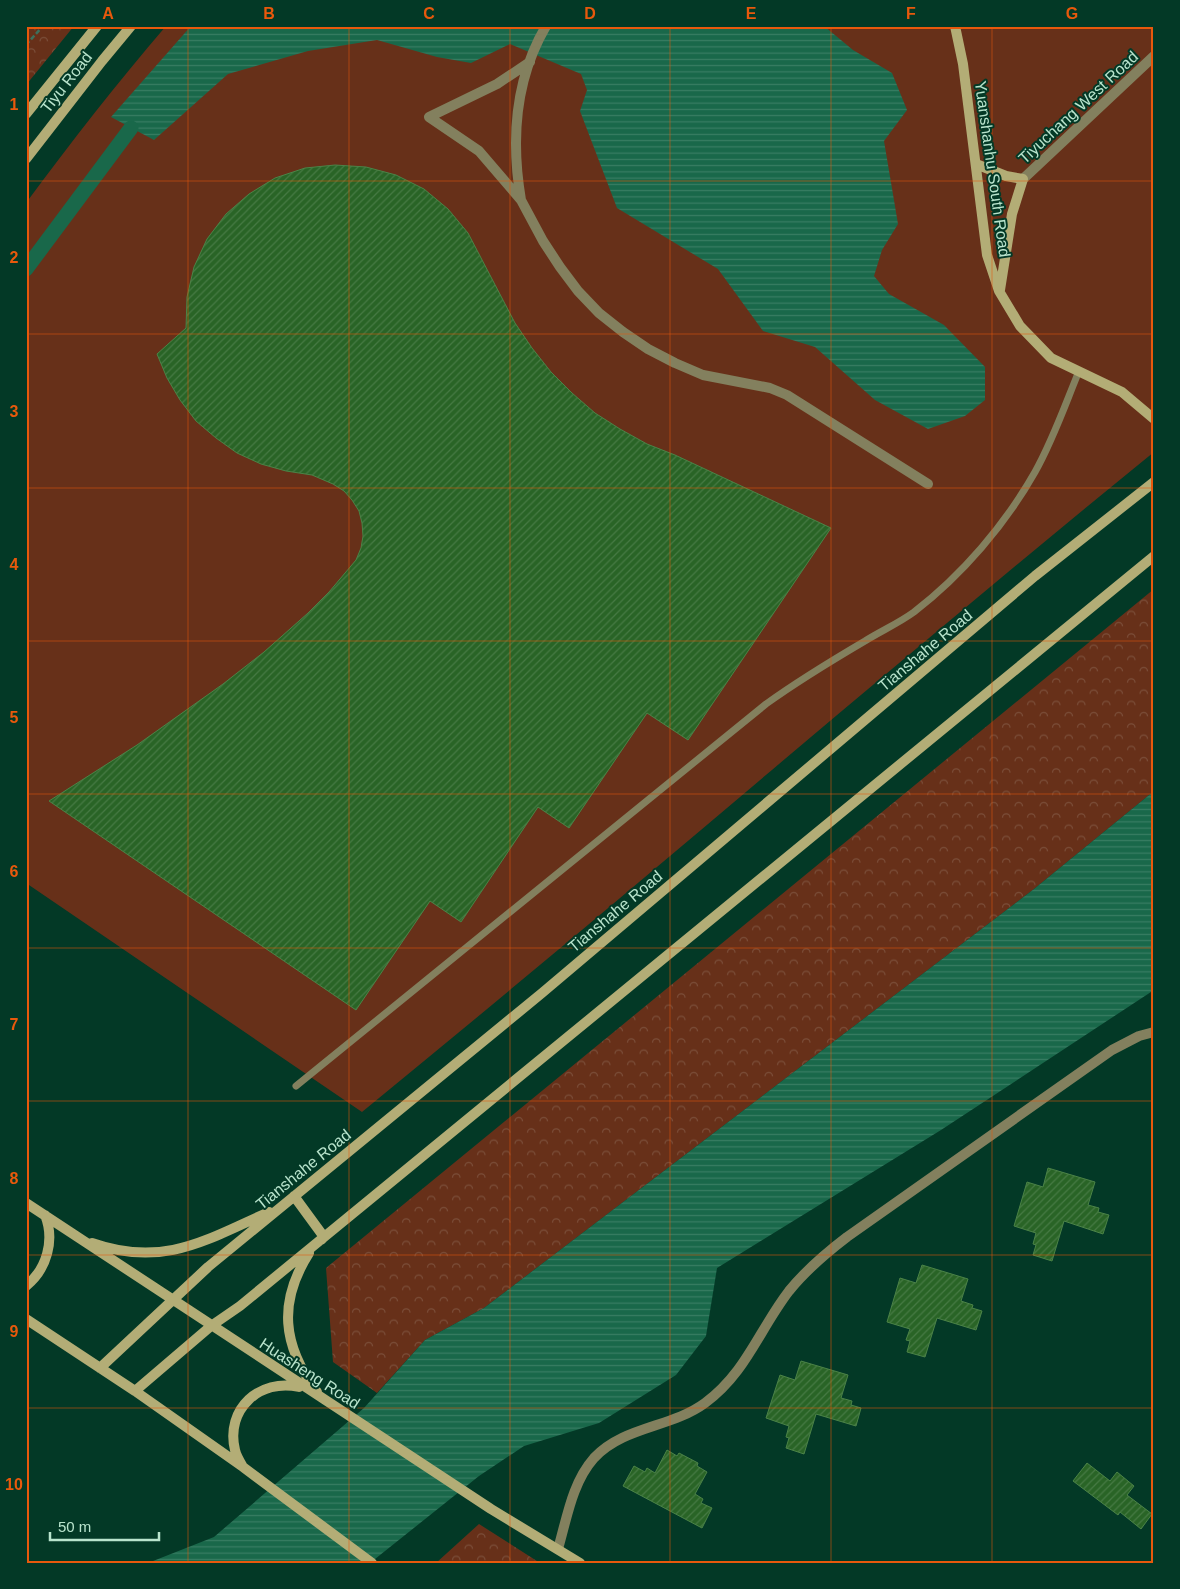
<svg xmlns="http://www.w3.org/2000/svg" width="1180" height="1589" font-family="Helvetica,sans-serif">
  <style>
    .forest { fill: url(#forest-crowns) }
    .pitch { fill: #673019 }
    .water { fill: url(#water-rules) }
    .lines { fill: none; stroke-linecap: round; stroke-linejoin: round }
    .canal { stroke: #19684a; stroke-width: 15 }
    .building { fill: url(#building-hatch); stroke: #4b8347 }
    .path { stroke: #3d705c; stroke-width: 2.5; stroke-dasharray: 5 2.5; stroke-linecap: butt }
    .lane { stroke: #83805e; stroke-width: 7 }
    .street { stroke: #83805e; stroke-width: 10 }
    .secondary { stroke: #b3ad76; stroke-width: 10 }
    .grid { fill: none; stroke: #e8590c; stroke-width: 1; stroke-opacity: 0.55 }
    .labels { text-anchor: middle; stroke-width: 4; stroke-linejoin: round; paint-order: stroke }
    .street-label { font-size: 16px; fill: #b9e4cd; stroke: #033926 }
    .neatline { fill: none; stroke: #e8590c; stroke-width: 2 }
    .grid-label { font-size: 16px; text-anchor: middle; font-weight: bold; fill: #e8590c }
  </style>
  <defs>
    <pattern id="forest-crowns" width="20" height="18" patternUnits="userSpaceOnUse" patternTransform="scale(1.25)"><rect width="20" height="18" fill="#673019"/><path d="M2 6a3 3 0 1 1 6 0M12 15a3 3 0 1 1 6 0" fill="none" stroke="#7b4e39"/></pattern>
    <pattern id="water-rules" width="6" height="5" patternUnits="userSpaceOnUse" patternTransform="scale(1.25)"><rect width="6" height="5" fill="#19684a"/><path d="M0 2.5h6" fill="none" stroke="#387d63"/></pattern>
    <pattern id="building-hatch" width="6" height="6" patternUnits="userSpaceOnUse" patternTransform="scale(1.25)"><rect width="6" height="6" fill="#296426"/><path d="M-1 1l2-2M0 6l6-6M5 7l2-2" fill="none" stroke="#467a44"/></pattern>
  </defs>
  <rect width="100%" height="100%" fill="#033926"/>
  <path class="forest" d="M26 26H74L26 85Z
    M1154 589V791L1034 889 484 1308 425 1340 377 1393 333 1362 326 1268Z
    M479 1524 540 1563H436Z"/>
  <path class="pitch" d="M166 26H1154V452C887 669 628 895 362 1112L26 883V203C71 142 117 83 166 26Z"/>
  <path class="water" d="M191 26H824L853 50 892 73 907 110 884 141 898 224 882 250 874 276 889 294 944 325 985 367V400L965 416 928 429 875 400 815 347 763 331 718 269 617 208 580 111 587 90 581 74 510 44 471 63 437 57 377 40 308 51 228 74 154 140 111 117Z
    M1154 791V990L941 1130 717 1268 706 1336 676 1375 599 1423 524 1446 479 1476 370 1563H148L214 1537 364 1408 425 1340 484 1308 1034 889Z"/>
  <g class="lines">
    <path class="canal" d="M26 269 131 128"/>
  </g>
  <path class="building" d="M335 165 366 167 396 175 424 189 448 209 468 233 515 323 532 348 551 372 572 393 595 413 620 429 647 444 675 455 831 528 688 740 647 713 569 828 538 807 461 922 430 901 356 1010 49 801 137 745 223 684 264 652 308 613 329 592 356 560 361 548 363 536 362 523 359 511 352 500 344 491 333 484 312 475 286 471 261 464 237 453 216 438 196 421 180 400 167 378 157 354 186 328 187 297 194 267 207 239 226 214 249 194 275 178 305 168Z
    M1048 1168 1095 1182 1088 1205 1099 1208 1098 1212 1109 1215 1103 1234 1064 1221 1052 1261 1033 1255 1036 1245 1033 1244 1036 1233 1014 1226 1027 1182 1043 1187Z
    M922 1265 968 1279 961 1301 973 1305 972 1308 982 1311 976 1330 937 1318 925 1357 907 1352 910 1341 906 1340 910 1329 887 1322 900 1278 916 1283Z
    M801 1361 848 1375 841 1398 852 1401 851 1405 861 1408 856 1426 816 1414 804 1454 786 1448 789 1438 786 1437 789 1426 766 1418 780 1375 795 1380Z
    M667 1450 677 1456 679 1453 698 1463 697 1466 707 1472 695 1494 703 1499 701 1503 712 1508 702 1528 623 1486 634 1466 645 1472 647 1468 655 1473Z
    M1087 1463 1110 1481 1117 1472 1134 1486 1127 1495 1152 1514 1141 1529 1120 1512 1118 1515 1073 1481Z"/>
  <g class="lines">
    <path class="path" d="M26 45 43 26"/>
    <path class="lane" d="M296 1086 766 704C798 681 831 661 865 641 881 631 899 623 914 612 962 575 1005 525 1035 472 1053 440 1065 405 1079 371"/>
    <path class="street" d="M530 62 497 84 429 117 479 151 521 200 543 241 560 267 578 291 599 313 623 332 648 349 675 363 703 375 770 388 787 395 928 484
      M1023 179 1154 56
      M521 200C511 141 515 79 546 26
      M558 1549C567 1518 572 1483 594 1458 624 1426 671 1428 705 1403 746 1373 759 1330 789 1291 806 1270 826 1253 847 1237L1112 1050 1139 1036 1154 1032"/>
    <path class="secondary" d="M955 26 963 64 987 255 999 291 1020 326 1051 358 1122 392 1154 419
      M26 114 97 26
      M26 159 102 61 131 26
      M976 164 1006 176 1023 179 1012 214 1000 290
      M294 1196 324 1237 321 1240
      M26 1203 491 1509 580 1563
      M92 1243C163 1268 206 1240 269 1212
      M309 1253C278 1302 282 1345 317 1392
      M26 1286C47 1269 55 1240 45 1215
      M26 1319 135 1391 243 1467 372 1563
      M100 1368 208 1267 542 993 1035 576 1154 482
      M135 1391 211 1326 240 1306 1154 556
      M243 1467C240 1462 236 1455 235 1450 225 1409 260 1378 299 1387"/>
  </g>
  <path class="grid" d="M188 26V1563M349 26V1563M510 26V1563M670 26V1563M831 26V1563M992 26V1563M26 181H1154M26 334H1154M26 488H1154M26 641H1154M26 794H1154M26 948H1154M26 1101H1154M26 1255H1154M26 1408H1154"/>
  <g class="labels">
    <g class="street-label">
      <text transform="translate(66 82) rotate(-52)" y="6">Tiyu Road</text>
      <text transform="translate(1078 107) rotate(-43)" y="6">Tiyuchang West Road</text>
      <text transform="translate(993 169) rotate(82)" y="6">Yuanshanhu South Road</text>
      <text transform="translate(925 650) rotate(-40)" y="6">Tianshahe Road</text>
      <text transform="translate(615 911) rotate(-40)" y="6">Tianshahe Road</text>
      <text transform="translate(303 1169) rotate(-39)" y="6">Tianshahe Road</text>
      <text transform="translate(310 1373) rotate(33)" y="6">Huasheng Road</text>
    </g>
  </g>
  <rect width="1180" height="1589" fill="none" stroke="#033926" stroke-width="55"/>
  <path d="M50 1532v8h109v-8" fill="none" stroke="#b9e4cd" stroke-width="2.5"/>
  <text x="58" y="1532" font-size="15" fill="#b9e4cd" stroke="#033926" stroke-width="4" paint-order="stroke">50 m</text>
  <rect x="28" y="28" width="1124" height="1534" class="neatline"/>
  <g class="grid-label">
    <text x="108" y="19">A</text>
    <text x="269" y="19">B</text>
    <text x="429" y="19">C</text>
    <text x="590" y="19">D</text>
    <text x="751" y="19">E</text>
    <text x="911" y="19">F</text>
    <text x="1072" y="19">G</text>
    <text x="14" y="110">1</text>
    <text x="14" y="263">2</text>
    <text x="14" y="417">3</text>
    <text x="14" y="570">4</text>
    <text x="14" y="723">5</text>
    <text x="14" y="877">6</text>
    <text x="14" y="1030">7</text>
    <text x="14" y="1184">8</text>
    <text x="14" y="1337">9</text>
    <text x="14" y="1490">10</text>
  </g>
</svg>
